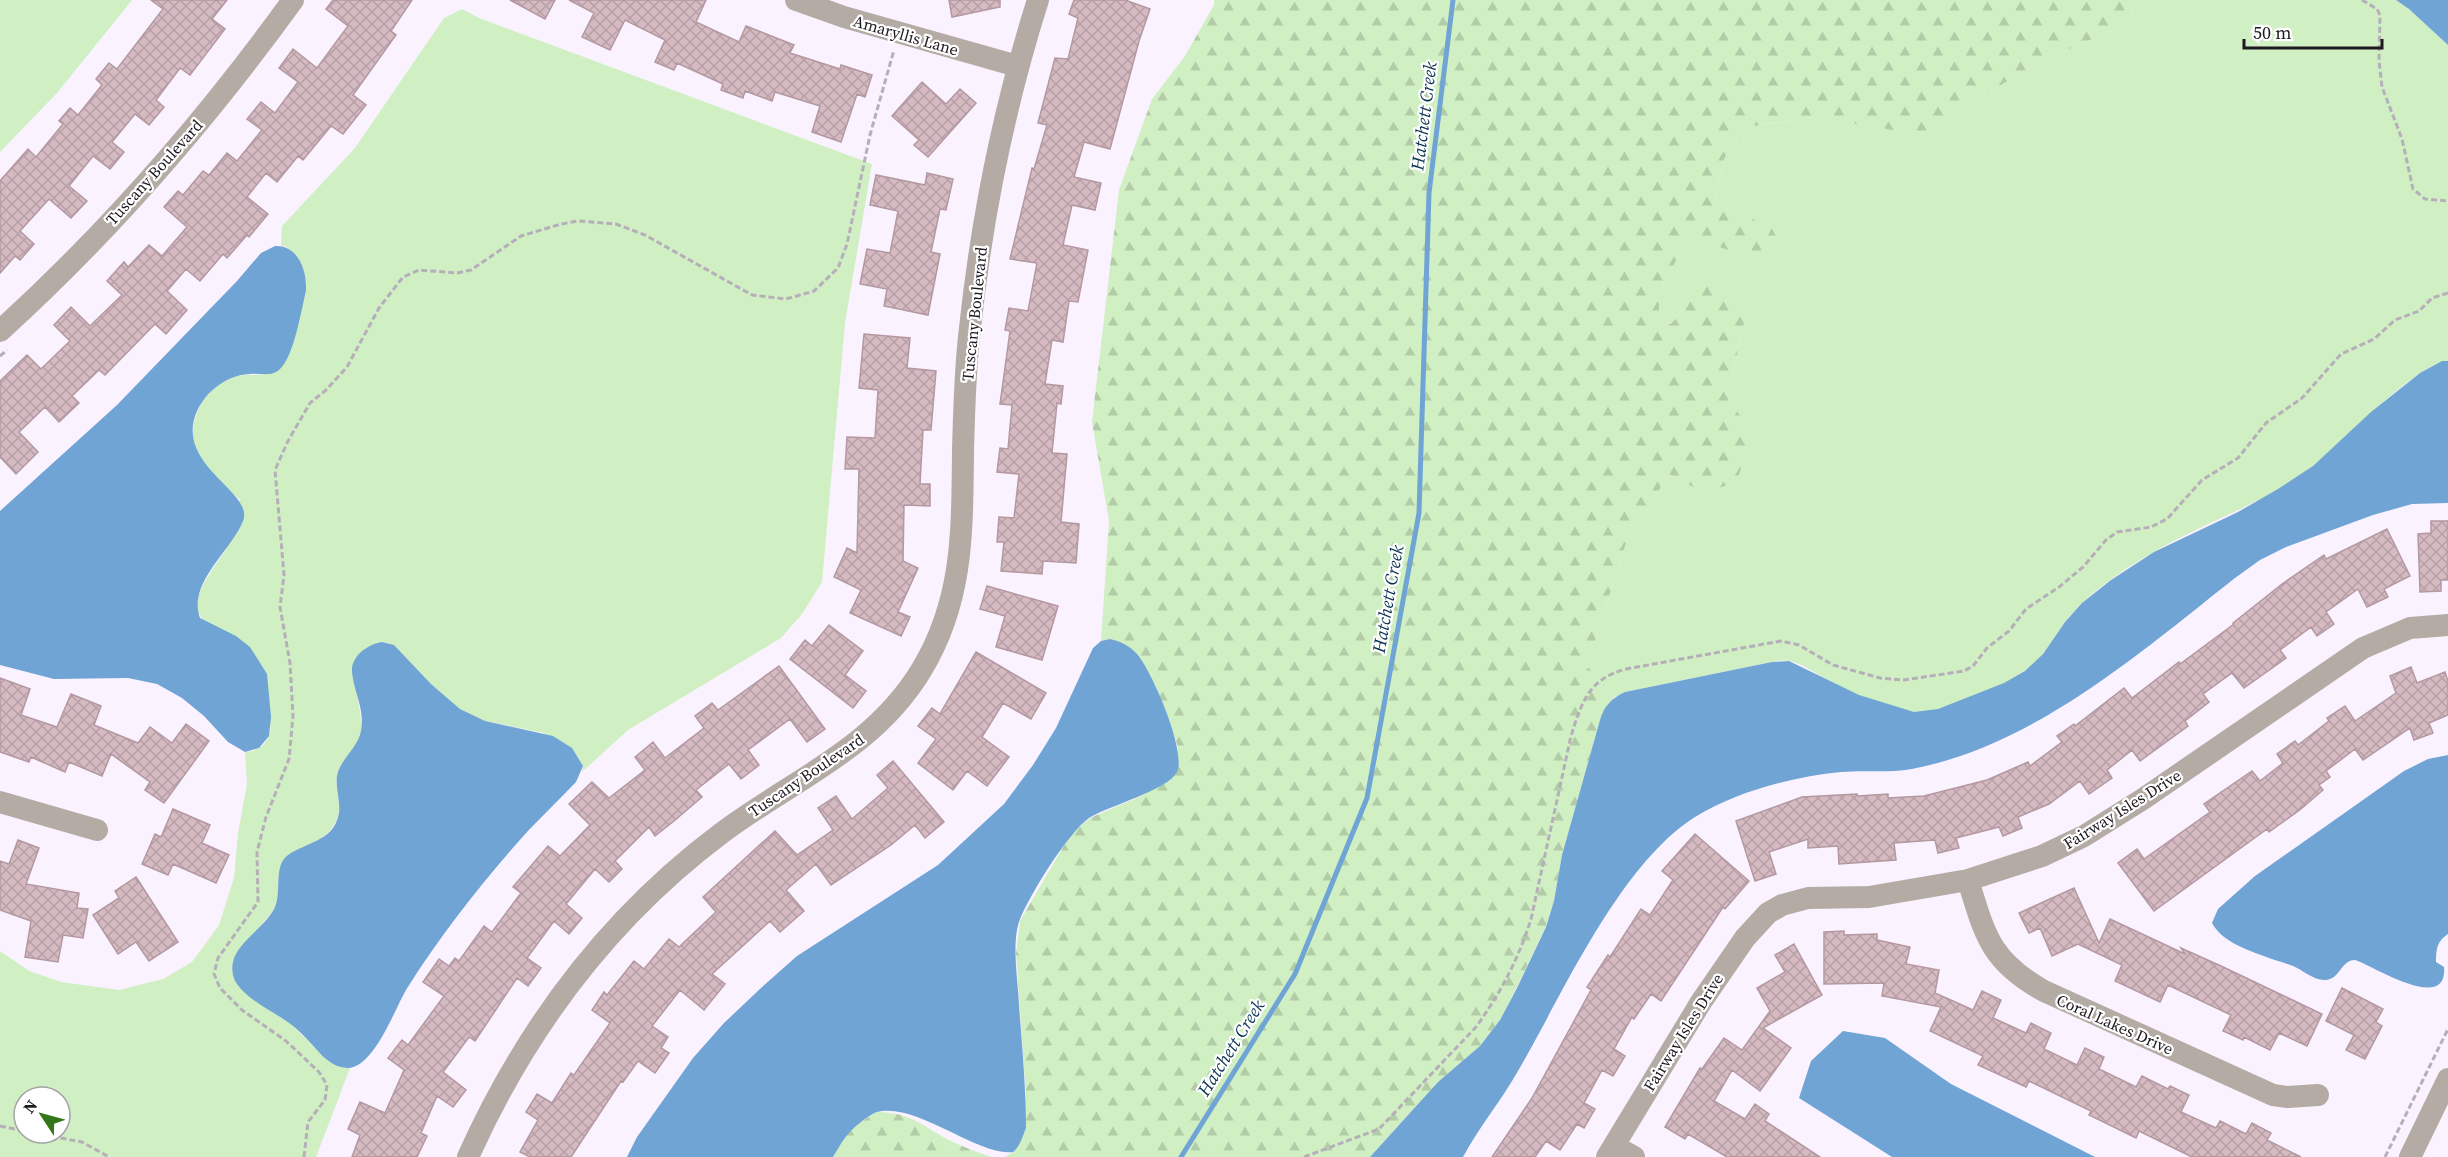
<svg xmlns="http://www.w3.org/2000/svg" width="2448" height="1157" font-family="'Source Serif 4',serif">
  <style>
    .grass { fill: #d0efc3; fill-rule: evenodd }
    .forest { fill: url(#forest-firs) }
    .water { fill: #70a4d5 }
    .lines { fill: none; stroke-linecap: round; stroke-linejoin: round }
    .stream { stroke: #70a4d5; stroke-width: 5 }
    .building { fill: url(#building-cross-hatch); stroke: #b398a0; stroke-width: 1.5 }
    .path { stroke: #b6afba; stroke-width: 3; stroke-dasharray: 6 3; stroke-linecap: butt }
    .street { stroke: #b4aba4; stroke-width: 22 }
    .labels { text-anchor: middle; stroke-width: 4.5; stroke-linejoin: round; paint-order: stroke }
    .street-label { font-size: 16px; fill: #1e1920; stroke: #fff }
    .water-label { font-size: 18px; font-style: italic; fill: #0a3253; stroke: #fff }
  </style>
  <defs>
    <pattern id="forest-firs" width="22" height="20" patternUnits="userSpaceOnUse" patternTransform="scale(1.5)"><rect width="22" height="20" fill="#d0efc3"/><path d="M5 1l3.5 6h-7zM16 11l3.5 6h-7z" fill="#b2cca7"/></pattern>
    <pattern id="building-cross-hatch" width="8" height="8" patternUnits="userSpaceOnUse" patternTransform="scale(1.5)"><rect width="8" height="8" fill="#d6bac2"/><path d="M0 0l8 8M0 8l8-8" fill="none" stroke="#b79fa6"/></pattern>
  </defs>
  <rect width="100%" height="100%" fill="#fbf2ff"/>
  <path class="grass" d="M0 0H132L57 93 0 152Z
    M2133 0H2396L2409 9 2448 45V361C2416 363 2341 443 2313 466 2265 504 2206 521 2154 552 2122 570 2088 593 2065 622 2052 639 2043 658 2025 671 2001 688 1958 705 1929 711 1901 718 1851 693 1826 679 1815 673 1803 664 1790 661 1784 660 1777 661 1772 662L1625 692 1615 697 1587 666 1626 543 1669 474 1704 493 1737 482 1750 435 1728 395 1746 314 1683 298 1681 312 1671 324 1659 317V292L1687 241 1696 235C1715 248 1739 253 1761 261L1771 227 1737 212 1715 197 1724 159 1738 139 1754 126 1815 117 1922 135 1978 98 2048 58 2132 22Z
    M462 9 479 18 872 164 845 323 822 582 802 614 781 638 628 730 582 772 583 766 544 733 485 721 460 709 431 684 394 645 382 642C375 647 364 650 358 656 347 666 364 713 361 732 358 749 340 759 337 776 335 786 339 798 339 808 339 834 309 846 288 855L279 873 278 896 275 908 233 961 232 972 246 993 292 1025 328 1061 341 1067 350 1068 316 1157H0V951L29 971 61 982 119 990 163 979 192 962 219 925 234 878 238 833 247 784 245 752C261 751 268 743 271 728L207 623C177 602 225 559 232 537 236 525 237 512 240 500 227 488 211 475 201 460 182 431 199 392 229 379 242 373 253 376 266 374 272 373 280 366 285 363L306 292C307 272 298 262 287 247L281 246 282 226 355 148 444 18ZM24 1097H60V1133H24Z"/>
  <path class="forest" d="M1214 0H2133L2132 22 2048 58 1978 98 1922 135 1814 117 1754 126 1738 139 1724 159 1715 197 1737 212 1771 227 1778 240 1772 253 1761 261C1739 253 1715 248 1696 235L1687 241 1659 292V317L1671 324 1681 312 1683 298 1702 281 1724 291 1746 314 1728 395 1751 435 1737 482 1704 493 1669 474 1626 543 1587 666 1615 697 1608 704 1600 720 1562 855 1554 901 1546 926 1517 987 1500 1020 1480 1046 1438 1082 1370 1157H1005L1016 1150 1026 1095 1016 953 1020 921 1070 835 1090 818 1141 796 1176 774 1178 747 1155 685 1110 639 1101 641 1109 521 1092 422 1119 190 1152 99 1185 56 1214 5Z
    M876 1112C912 1112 923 1127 953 1142 966 1148 979 1153 992 1157H833L849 1130Z"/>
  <path class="water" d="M2396 0H2448V45L2409 9Z
    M275 246C299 245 307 272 306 291 301 311 294 356 280 369 272 377 260 373 250 374 223 375 197 398 193 425 187 470 254 494 243 521 232 550 187 583 200 618L236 636 250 647 267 674 271 717 269 736 259 748 245 752 228 742 204 716 182 698 157 684 128 678 54 679 0 665V511L117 405 237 281 261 253Z
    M2442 361H2448V503L2412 504 2373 515 2286 547 2260 560 2235 578C2141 652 2034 746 1912 769 1889 773 1864 770 1841 772 1792 777 1737 791 1695 817 1619 865 1563 994 1518 1071 1501 1101 1479 1127 1463 1157H1370L1438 1082 1480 1046 1500 1020 1517 988 1546 927 1554 901 1562 855 1600 720C1604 706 1612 698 1625 692L1772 662 1789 661 1859 695 1914 712 1938 709 2004 683 2025 671 2043 654 2065 622 2082 603 2111 580 2154 552 2238 512 2278 489 2313 466 2371 412 2420 373Z
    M1110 639C1120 641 1130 646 1137 654 1152 671 1187 752 1177 772 1168 790 1108 806 1089 818 1067 834 1031 893 1020 919 1011 942 1018 980 1019 1005 1022 1046 1026 1087 1026 1128 1023 1135 1020 1147 1013 1152 979 1157 917 1102 877 1112 873 1113 868 1117 865 1119 847 1132 844 1139 833 1157H627L637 1137 693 1058 724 1023 761 988 797 956 938 865 1004 804 1033 765 1056 728 1093 648 1101 641Z
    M382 642 394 645 431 684 460 709 485 721 553 736 572 748 583 766 576 782C560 799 543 815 527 832 483 881 441 934 406 990 394 1011 373 1069 347 1068 333 1067 324 1058 316 1049 308 1040 299 1030 289 1023 273 1011 249 1001 237 984 233 978 231 970 233 962 237 942 266 927 275 907 282 891 273 866 288 855 305 843 332 841 338 817 342 804 335 790 337 776 340 759 358 748 361 731 365 709 354 693 352 672 351 656 368 644 382 642Z
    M2448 755V934C2437 941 2436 949 2436 962L2444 967C2448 1015 2370 964 2355 960 2341 960 2340 979 2326 980 2314 981 2303 970 2293 966 2269 957 2224 947 2212 923L2218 909 2255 876 2404 771 2428 759Z
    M1843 1031 1885 1038 1951 1084 2095 1157H1892L1799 1098 1811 1061Z"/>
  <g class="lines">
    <path class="stream" d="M1181 1157 1295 974 1367 798 1419 513 1429 193 1453 0"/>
  </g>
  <path class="building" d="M151 0H227L212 19 225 29 190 75 180 68 156 100 164 107 149 125 135 114 112 142 124 152 110 169 93 156 69 186 87 201 71 218 49 199 20 231 34 244 20 260 15 256 0 273V181L28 149 36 157 63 124 59 121 70 108 78 115 102 85 96 79 109 63 117 69 163 9Z
    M333 0H412L391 31 396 35 353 95 366 105 343 134 331 126 303 160 298 156 277 182 266 173 247 197 268 214 249 237 247 235 227 258 223 254 200 281 186 269 167 291 187 310 166 334 155 324 105 375 99 370 72 396 79 403 59 422 45 407 19 432 38 452 16 474 0 457V381L27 355 41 369 70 341 54 325 71 307 90 326 122 295 107 281 124 262 128 267 149 245 162 256 187 227 164 207 178 191 183 195 203 171 209 175 227 153 237 161 262 130 247 119 261 102 275 113 298 82 279 68 293 49 317 68 348 26 326 9Z
    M510 0H555L545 19Z
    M569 0H706L696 22 739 42 746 26 794 45 790 53 840 69 841 65 872 75 865 97 857 94 841 142 812 132 820 106 775 92 772 101 745 91 743 98 721 90 723 84 677 63 674 70 655 62 665 40 625 20 610 50 582 37 594 13Z
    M949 0H1000V7L952 17Z
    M1074 0H1125L1150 9 1139 41 1110 149 1084 142 1074 177 1101 183 1095 210 1072 205 1063 245 1088 250 1078 302 1069 301 1063 342 1052 340 1045 384 1063 386 1061 404 1057 403 1052 453 1067 454 1061 522 1079 524 1076 563 1043 561 1042 574 1001 571 1004 542H997L999 517 1014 518 1019 474 997 472 1000 448 1008 449 1012 405 1000 404 1010 331 1005 330 1009 308 1028 311 1037 263 1010 259 1032 168 1034 169 1047 125 1038 123 1055 58 1068 59 1078 18 1069 14Z
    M922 82 946 104 960 89 976 103 928 157 914 145 919 140 892 116Z
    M927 173 953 179 946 210 940 209 931 252 940 254 928 315 884 306 887 289 860 284 867 249 890 253 898 211 870 205 876 175 925 185Z
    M864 334 910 338 907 368 936 371 931 430H923L920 484H930V506L904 505 903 561 918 568 898 612 910 617 901 636 850 613 861 590 834 577 847 548 857 553 859 469H845L847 437 875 438 878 390 859 388Z
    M2431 521H2448V580H2441V591L2420 592 2418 534 2431 533Z
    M2387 529 2410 576 2384 589 2388 597 2367 607 2358 589 2326 612 2334 624 2317 636 2311 627 2280 650 2286 658 2244 688 2232 673 2203 694 2209 702 2185 721 2188 726 2140 761 2132 750 2107 770 2112 778 2089 794 2080 781 2049 804 2018 817 2022 828 2003 836 1999 827 1956 838 1959 848 1938 853 1935 840 1894 843 1896 860 1839 864 1838 846 1808 848V839L1769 852 1776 874 1755 881 1736 821 1802 797 1857 794 1858 796 1888 794V798L1924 796 1987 780 2028 762 2030 766 2062 742 2057 736 2074 724 2075 726 2124 688 2132 698 2179 662 2180 664 2234 624 2233 623 2282 584 2324 555 2326 559Z
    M987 586 1058 606 1042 660 996 647 1005 616 980 609Z
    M829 625 863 651 845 675 866 691 853 708 790 659 805 640 812 646Z
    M976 652 1046 693 1031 719 1003 703 982 737 1009 757 987 786 967 771 953 790 918 763 936 739 918 726 932 708 940 714Z
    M779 666 825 729 807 742 790 719 748 750 759 765 741 779 729 764 696 790 702 797 674 821 655 836 649 827 615 861 622 869 609 882 595 869 566 904 582 918 569 934 554 921 527 958 541 968 528 986 517 978 475 1041 469 1037 443 1072 466 1090 453 1107 437 1096 421 1133 427 1136 417 1157H352L360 1135 348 1129 360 1102 385 1113 404 1070 388 1058 402 1040 408 1045 444 996 423 982 439 959 449 966 455 958 459 961 484 926 492 932 521 893 513 887 548 846 560 856 590 825 569 804 592 782 609 798 645 770 635 757 653 742 665 758 704 728 695 716 712 703 718 710Z
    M2411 667 2417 683 2445 672 2448 681V715L2429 723 2433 733 2414 740 2410 728 2363 760 2355 749 2326 771 2330 777 2319 785 2323 790 2301 809 2269 832 2267 829 2154 911 2118 863 2137 849 2144 859 2210 812 2204 804 2252 771 2260 781 2283 763 2277 754 2295 741 2298 745 2329 721 2327 718 2345 706 2355 721 2396 693 2390 676Z
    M0 678 30 689 21 715 57 727 71 694 101 706 94 725 138 743 150 727 172 743 186 724 209 741 164 803 145 790 150 782 111 754 102 776 69 762 65 772 31 757 29 762 0 752Z
    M893 761 944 822 925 838 915 825 891 845 831 885 816 864 786 890 804 911 780 932 770 921 712 974 725 984 704 1010 680 990 652 1026 668 1037 661 1048 669 1053 655 1073 638 1061 623 1082 621 1081 571 1157H530L520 1152 538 1120 526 1112 537 1094 552 1103 571 1073 574 1075 610 1023 592 1010 604 992 607 995 634 961 644 969 669 939 679 947 716 912 703 897 775 831 797 855 833 830 818 808 836 796 852 819 888 788 877 775Z
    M173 809 210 825 202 843 229 855 216 883 173 864 168 875 142 864 155 834 161 837Z
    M1695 834 1749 881 1725 909 1723 907 1661 1001 1651 994 1634 1019 1632 1017 1614 1049 1625 1056 1613 1076 1602 1070 1584 1103 1595 1109 1584 1128 1577 1124 1560 1150 1546 1141 1535 1157H1492L1532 1098 1591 990 1587 987 1608 955 1610 957 1641 909 1650 915 1673 880 1662 871Z
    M18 840 39 848 26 884 79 893 77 908 88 909 83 938 63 935 58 962 25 957 31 921 0 910V861L9 864Z
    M136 877 178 942 149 961 136 942 118 954 93 915 119 898 115 891Z
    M2074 888 2099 943 2110 919 2185 954 2181 948 2221 966 2322 1014 2307 1046 2279 1033 2270 1050 2244 1037 2243 1040 2223 1031 2231 1015 2168 985 2160 1002 2115 981 2122 965 2078 944 2052 956 2040 928 2029 933 2019 913Z
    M1844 931V935L1877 934V940L1910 947 1906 964 1939 970 1935 993 1973 1010 1982 991 2001 1000 1993 1018 2026 1033 2031 1023 2051 1033 2044 1049 2077 1065 2085 1048 2104 1057 2099 1069 2136 1087 2142 1076 2168 1089 2170 1086 2189 1095 2181 1112 2216 1128 2220 1121 2246 1134 2252 1123 2271 1133 2267 1140 2301 1157H2192L2139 1131 2136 1138 2089 1115 2091 1111 2029 1081 2026 1087 1978 1065 1983 1056 1930 1031 1941 1007 1882 996 1884 983 1824 984V932Z
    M1794 944 1822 995 1763 1028 1791 1048 1760 1091 1732 1070 1714 1101 1745 1119 1755 1104 1769 1114 1765 1121 1820 1157H1727L1688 1134 1685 1139 1665 1127 1700 1068 1702 1069 1724 1038 1742 1050 1770 1011 1757 988 1785 972 1775 955Z
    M2342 988 2383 1009 2376 1022 2382 1026 2365 1059 2346 1050 2354 1035 2326 1021Z"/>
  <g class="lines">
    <path class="path" d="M2362 0 2377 9 2380 15 2379 61 2382 87 2402 139 2413 189 2425 199 2448 201
      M0 356 7 350
      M0 1126 24 1131
      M34 1133 82 1142 109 1157
      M304 1157 308 1122 325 1100 327 1085 319 1072 286 1041 242 1010 220 988 214 974 218 958 258 902 257 852 266 817 289 759 293 716 290 663 280 607 284 575 275 470 288 441 310 403 326 390 347 367 379 308 403 277 419 270 457 273 471 270 521 236 561 224 578 221 616 224 645 235 752 295 786 299 814 291 838 268 847 244 870 135 894 50
      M1304 1157 1379 1129 1476 1027C1500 994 1519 958 1531 919L1571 736C1582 701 1589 679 1626 669L1781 641 1799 645 1833 665 1880 678 1904 680 1964 671 1973 666 1987 648 2009 631 2026 609 2059 587 2083 567 2106 540 2117 532 2151 527 2167 519 2202 480 2238 458 2266 423 2302 398 2341 354 2374 339 2395 320 2419 311 2432 298 2448 293
      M2385 1157 2448 1029"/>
    <path class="street" d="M796 0 844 17 1017 66
      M0 331C109 232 207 119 293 0
      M0 802 97 830
      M1968 880C1985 935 1990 961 2044 991L2273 1095 2288 1097 2318 1095
      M1614 1146 1634 1157
      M468 1157C526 1028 609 917 723 832 794 779 874 749 922 669 964 599 962 530 963 451 964 410 965 368 970 328 982 216 1004 107 1038 0
      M1607 1157 1701 1002 1745 938 1768 913 1782 905 1808 898 1869 897 1968 880 2042 856 2084 836 2143 799 2363 648 2410 628 2448 625
      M2410 1157 2448 1079"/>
  </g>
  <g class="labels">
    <g class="street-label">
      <text transform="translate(906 35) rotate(16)" y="6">Amaryllis Lane</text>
      <text transform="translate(154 172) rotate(-48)" y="6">Tuscany Boulevard</text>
      <text transform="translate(974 314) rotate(-84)" y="6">Tuscany Boulevard</text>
      <text transform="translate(806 775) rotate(-34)" y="6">Tuscany Boulevard</text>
      <text transform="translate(2122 809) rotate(-32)" y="6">Fairway Isles Drive</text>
      <text transform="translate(2115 1024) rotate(24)" y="6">Coral Lakes Drive</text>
      <text transform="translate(1683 1032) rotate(-58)" y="6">Fairway Isles Drive</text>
    </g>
    <g class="water-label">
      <text transform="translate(1424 116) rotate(-83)" y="6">Hatchett Creek</text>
      <text transform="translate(1388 599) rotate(-80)" y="6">Hatchett Creek</text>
      <text transform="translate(1231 1048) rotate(-58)" y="6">Hatchett Creek</text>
    </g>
  </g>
  <g transform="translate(42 1115) rotate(306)"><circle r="28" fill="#ffffff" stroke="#a5a3a6" stroke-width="1.5"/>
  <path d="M0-4.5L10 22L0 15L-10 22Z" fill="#337718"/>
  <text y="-9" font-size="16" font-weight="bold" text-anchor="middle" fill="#1e1920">N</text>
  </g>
  <path d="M2244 39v9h138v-9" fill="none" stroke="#1e1920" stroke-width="3"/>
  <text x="2253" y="39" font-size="18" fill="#1e1920" stroke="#ffffff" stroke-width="4.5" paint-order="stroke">50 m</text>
</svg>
